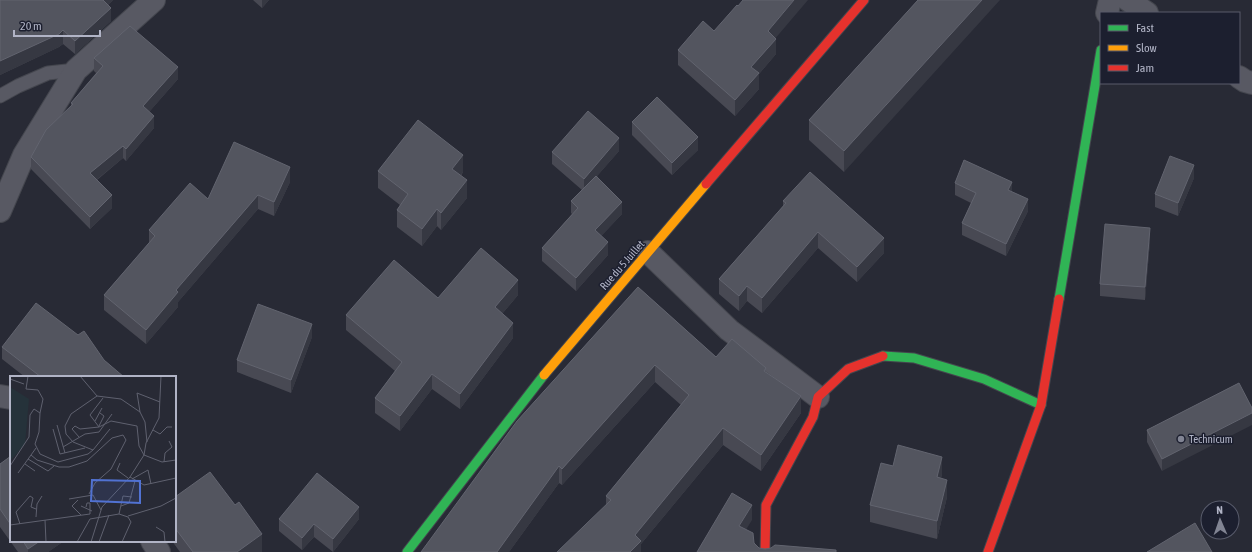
<svg xmlns="http://www.w3.org/2000/svg" width="1252" height="552" font-family="'Asap Condensed',sans-serif">
  <style>
    .lines { fill: none; stroke-linecap: round; stroke-linejoin: round }
    .lane-casing { stroke: #44464e; stroke-width: 15 }
    .street-casing { stroke: #44464e; stroke-width: 24 }
    .fast-casing { stroke: #44464e; stroke-width: 11 }
    .slow-casing { stroke: #44464e; stroke-width: 11 }
    .jam-casing { stroke: #44464e; stroke-width: 11 }
    .lane { stroke: #585963; stroke-width: 13 }
    .street { stroke: #585963; stroke-width: 22 }
    .fast { stroke: #30b455; stroke-width: 9 }
    .slow { stroke: #ff9f0a; stroke-width: 9 }
    .jam { stroke: #e5322d; stroke-width: 9 }
    .wall { fill: #484953 }
    .shaded-wall { fill: #363842 }
    .building { fill: #53555f; stroke: #62646f }
    .poi-dot { fill: #818493; stroke: #1c1f2f; stroke-width: 1.5 }
    .labels { text-anchor: middle; stroke-width: 3; stroke-linejoin: round; paint-order: stroke }
    .street-label { font-size: 11px; fill: #b1b4c6; stroke: #1c1f2f }
    .poi-label { font-size: 11px; fill: #b1b4c6; stroke: #1c1f2f; text-anchor: start }
    .inset-road { fill: none; stroke: #5f616f; stroke-width: 1 }
    .view { fill: #5172d2; fill-opacity: 0.15; stroke: #5172d2; stroke-width: 2 }
    .inset-edge { fill: none; stroke: #b1b4c6; stroke-width: 2 }
  </style>
  <rect width="100%" height="100%" fill="#282a35"/>
  <g class="lines">
    <g class="lane-casing">
      <path id="lane" d="M0 96 18 86 48 73 76 70"/>
    </g>
    <g class="street-casing">
      <path id="street" d="M1128 0 1147 13
        M1107 13 1110 0
        M1239 77 1245 81 1252 83
        M0 211 24 155 76 70 154 0
        M648 252 729 330 818 397
        M0 396 11 398
        M152 541 159 552"/>
    </g>
    <g class="fast-casing">
      <path id="fast" d="M1059 299 1101 50
        M883 356 914 358 984 379 1041 405
        M407 552 544 375"/>
    </g>
    <g class="slow-casing">
      <path id="slow" d="M544 375 706 184"/>
    </g>
    <g class="jam-casing">
      <path id="jam" d="M706 184 864 0
        M765 552 766 505 813 417 818 397 848 369 883 356
        M988 552 1041 405 1059 299"/>
    </g>
    <use href="#lane" class="lane"/>
    <use href="#street" class="street"/>
    <use href="#fast" class="fast"/>
    <use href="#slow" class="slow"/>
    <use href="#jam" class="jam"/>
  </g>
  <path class="wall" d="M0 0H113L108 5 111 21 75 54 63 44 59 47 0 75Z
    M253 0H269L262 8Z
    M918 0 844 172 809 140V120Z
    M714 31 775 38 776 54 759 74V89L735 116 678 65V50Z
    M94 58 178 79 149 112 154 128 126 161 123 158 97 180 112 208 90 229 31 169V157L71 106V103L96 73 94 71Z
    M632 122 698 150 672 175 632 135Z
    M619 151 597 176 622 214 601 236 608 255 576 291 542 261V248L572 214 571 213V201L582 190 552 164V152Z
    M378 171 463 172 461 176 467 198 441 230 437 226 422 246 397 227V210L400 205 378 188Z
    M1194 178 1178 216 1155 207V194Z
    M290 182 274 216 258 209 178 302V307L146 344 104 310V295L149 243V230L208 199Z
    M955 183 1012 192 1028 211 1006 256 962 235V223L971 203 955 195Z
    M783 201 884 253 857 282 818 248 762 313 747 301 739 311 719 294V279L783 206Z
    M1150 241 1145 300 1100 296V284Z
    M638 287 716 357 766 372 801 413 761 471 723 445 641 544V552L606 504V496L681 405 655 382 562 485 559 483 509 552H421Z
    M518 295 502 314 513 338 460 409 432 389 400 431 375 413V398L395 371 346 330V315L438 298Z
    M312 337 291 393 237 372V360Z
    M2 347 104 360 124 377H25L2 359Z
    M1239 383 1162 471 1147 442V430Z
    M11 456V541H64L48 552H18L0 527V464Z
    M893 466 942 474 941 478 947 497 937 539 870 522V505Z
    M175 497 262 551 261 552H180L172 541H175Z
    M279 519H359L333 552 314 537 302 550 279 531Z"/>
  <path class="shaded-wall" d="M100 0H113L100 12Z
    M262 0H269L262 8Z
    M794 0H808L768 47V31Z
    M982 0H1000L844 172V151Z
    M111 8V21L75 54V41Z
    M63 30V44L59 47 0 75V61Z
    M776 39V54L759 74V89L735 116V100L751 67Z
    M178 67V79L143 119V106Z
    M154 116V128L126 161V149Z
    M698 137V150L672 175V163Z
    M619 138V151L584 191V179Z
    M123 146V158L90 185V173Z
    M463 155V172L452 186V169Z
    M1194 165V178L1178 216V203Z
    M290 167V182L274 216V202Z
    M467 180V198L441 230V213Z
    M1012 182V194L1008 190Z
    M112 195V208L90 229V217Z
    M258 195V209L178 302V307L146 344V330L176 290Z
    M1028 199V211L1006 256V244Z
    M622 202V214L595 243V230Z
    M437 209V226L422 246V229Z
    M1150 228V241L1145 300V287Z
    M818 232V248L762 313V298Z
    M884 238V253L857 282V267Z
    M608 242V255L576 291V278Z
    M518 280V295L495 322V307Z
    M747 286V301L739 311V296Z
    M513 323V338L460 409V394Z
    M312 324V337L291 393V380Z
    M655 365V382L562 485V469Z
    M432 374V389L400 431V416Z
    M801 396V413L761 471V455Z
    M1252 413V425L1162 471V459Z
    M723 428V445L641 544V552H630L635 535Z
    M942 457V474L937 494V477Z
    M559 466V483L509 552H497Z
    M947 480V497L937 539V521Z
    M752 505V520L739 541V526Z
    M359 507V519L333 552V539Z
    M314 524V537L302 550V538Z
    M262 534V551L261 552H237Z
    M40 541H64L48 552H28V549Z"/>
  <path class="building" d="M0 0H103L111 8 75 41 63 30 59 34 0 61Z
    M743 0H794L768 31 776 39 751 67 759 73 735 100 678 50 703 21 714 31 737 5 738 6Z
    M918 0H982L844 151 809 120Z
    M130 26 178 67 143 106 154 116 126 149 123 146 90 173 112 195 90 217 31 157 46 130 73 104 71 103 103 66 94 58Z
    M657 97 698 137 672 163 632 122Z
    M588 111 619 138 584 179 552 152Z
    M418 120 463 155 452 169 467 180 441 213 437 209 422 229 397 210 408 194 378 171Z
    M234 142 290 167 274 202 258 195 176 290 178 292 146 330 104 295 155 236 149 230 190 183 208 199Z
    M1170 156 1194 165 1178 203 1155 194Z
    M964 160 1012 182 1008 190 1028 199 1006 244 962 223 976 193 955 183Z
    M810 172 884 238 857 267 818 232 762 298 747 286 739 296 719 279 786 203 783 201Z
    M596 176 622 202 595 230 608 242 576 278 542 248 578 208 571 201Z
    M1105 224 1150 228 1145 287 1100 284Z
    M481 248 518 280 495 307 513 323 460 394 432 374 400 416 375 398 402 362 346 315 394 260 438 298Z
    M638 287 716 357 732 339 766 368 764 371 801 396 761 455 723 428 635 535 641 541 630 552H557L611 500 606 496 689 395 655 365 562 469 559 466 497 552H421L517 421Z
    M36 303 78 335 84 331 104 360 124 377H41L2 347Z
    M258 304 312 324 291 380 237 360Z
    M1239 383 1252 408V413L1162 459 1147 430Z
    M898 445 942 457 937 477 947 480 937 521 870 505 881 463 893 466Z
    M11 456V525L0 509V464Z
    M210 472 235 505 239 502 262 534 237 552H193L175 528V497Z
    M317 473 359 507 333 539 314 524 302 538 279 519Z
    M732 493 752 505 739 526 753 533 754 543 759 548 765 549 771 548 775 545 836 550V552H697Z
    M1195 523 1212 552H1147Z
    M23 541H40L28 549Z"/>
  <circle class="poi-dot" cx="1181" cy="439" r="4"/>
  <g class="labels">
    <g class="street-label">
      <text transform="translate(622 265) rotate(-49)" y="4">Rue du 5 Juillet</text>
    </g>
    <g class="poi-label">
      <text x="1189" y="443">Technicum</text>
    </g>
  </g>
  <g transform="translate(10 376)">
    <rect width="166" height="166" fill="#282a35"/>
    <path d="M0 11 19 23 15 68 0 85Z" fill="#25323a"/>
    <path class="inset-road" d="M18 0 16 13 28 14 33 23 30 37M70 0 87 20 111 23 130 36 135 46 137 66M0 3 14 8M87 20 61 38 55 50 56 58 63 66 83 74 100 53M130 36 127 17 150 26M85 45 92 32M47 49 55 77M89 50 94 40 90 37M89 51 80 39 93 22M43 53 50 78 75 72M143 54 150 58 157 51H162M69 61 62 53 65 50 70 53 89 51 101 45 127 50 129 70 134 79 152 86 166 84M53 71 75 58 89 56 102 38M26 72 21 79 27 84 49 91H59L77 85 102 62 113 59 116 64 101 93 85 107 79 118M18 83 38 95 44 90M154 86 155 77 162 71 159 65M110 87 107 94 118 102M15 88 25 95M0 90 19 61 20 39 24 33 30 37 29 56 25 68 30 78 48 86 78 78 83 74M8 97 21 79M120 101 134 109 166 102M122 103 138 94 141 108M59 123 83 119 91 134M68 124 62 130 71 139M71 130 82 135M111 130 119 127 125 105M109 138 113 120 122 121M118 140 151 130 166 122M26 141 27 128 32 120M35 144 36 166M10 148 6 136 20 120 23 122 21 131 26 133M0 149 80 138V127H77L76 131M146 151 154 156 155 166M67 166 80 143 109 138 118 141 121 146 112 166M81 166 92 131 120 101 134 79 136 67 149 42 151 0M89 166 99 139"/>
    <path class="view" d="M82 104 130 105V127L81 125Z"/>
    <rect width="166" height="166" class="inset-edge"/>
  </g>
  <rect x="1100" y="12" width="140" height="72" fill="#1c1f2f" stroke="#585b6b"/>
  <rect x="1108" y="25" width="20" height="6" fill="#30b455" stroke="#585b6b"/>
  <text x="1136" y="32" font-size="12" fill="#b1b4c6">Fast</text>
  <rect x="1108" y="45" width="20" height="6" fill="#ff9f0a" stroke="#585b6b"/>
  <text x="1136" y="52" font-size="12" fill="#b1b4c6">Slow</text>
  <rect x="1108" y="65" width="20" height="6" fill="#e5322d" stroke="#585b6b"/>
  <text x="1136" y="72" font-size="12" fill="#b1b4c6">Jam</text>
  <g transform="translate(1220 520) rotate(358)"><circle r="19" fill="#1c1f2f" stroke="#585b6b"/>
  <path d="M0-3L7 15L0 10L-7 15Z" fill="#818493"/>
  <text y="-6" font-size="11" font-weight="bold" text-anchor="middle" fill="#b1b4c6">N</text>
  </g>
  <path d="M14 30v6h86v-6" fill="none" stroke="#b1b4c6" stroke-width="2"/>
  <text x="20" y="30" font-size="12" fill="#b1b4c6" stroke="#1c1f2f" stroke-width="3" paint-order="stroke">20 m</text>
</svg>
